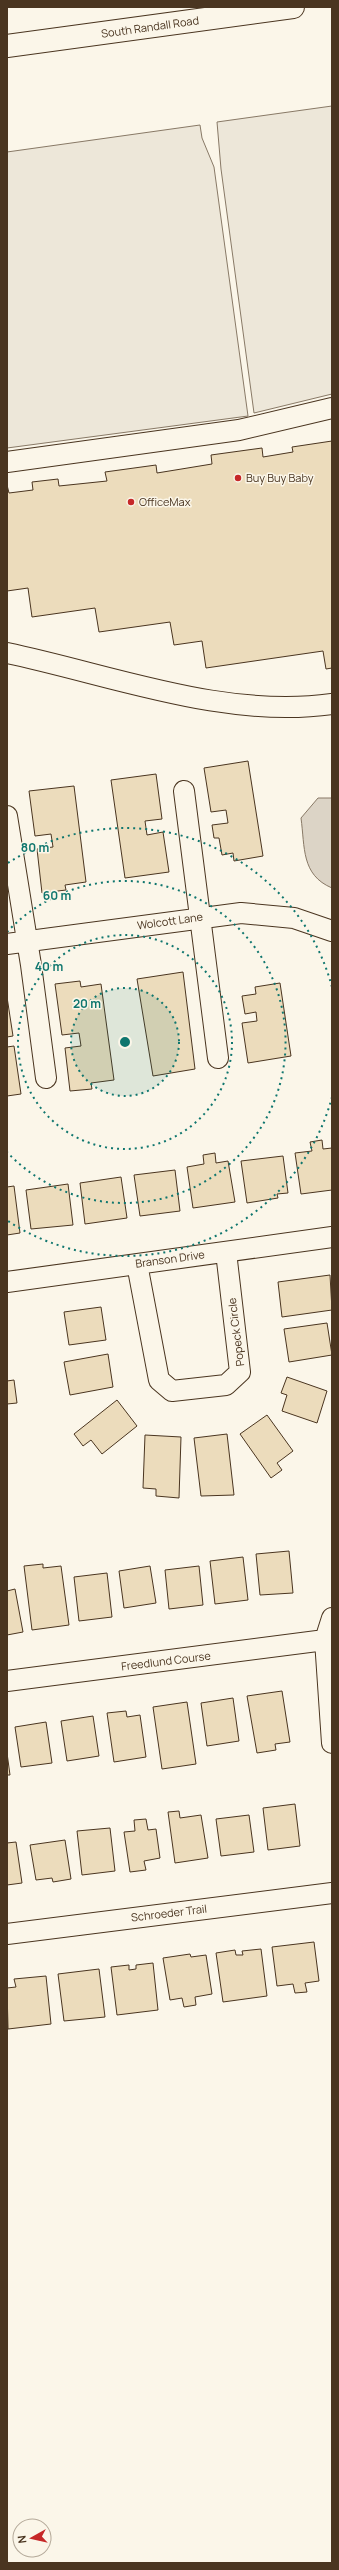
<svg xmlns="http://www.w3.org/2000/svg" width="339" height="2570" font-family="Manrope,sans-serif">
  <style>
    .parking { fill: #ede7d9; stroke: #887966 }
    .water { fill: #dcd4c6; stroke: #887966 }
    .building { fill: #ecdcbc; stroke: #4a3520 }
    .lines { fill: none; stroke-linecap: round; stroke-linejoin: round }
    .minor-casing { stroke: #4a3520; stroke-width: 22 }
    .major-casing { stroke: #4a3520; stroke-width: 24 }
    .minor { stroke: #fbf6e9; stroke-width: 20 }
    .major { stroke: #fbf6e9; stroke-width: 22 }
    .ring { fill: none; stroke: #0f766e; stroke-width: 2; stroke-dasharray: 2 4 }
    .poi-dot { fill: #c62828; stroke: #fbf6e9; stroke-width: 1.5 }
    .labels { text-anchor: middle; stroke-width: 3; stroke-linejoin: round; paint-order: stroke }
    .street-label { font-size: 11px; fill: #4a3520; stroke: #fbf6e9 }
    .poi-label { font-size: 11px; fill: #4a3520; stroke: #fbf6e9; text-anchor: start }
    .centre { fill: #0f766e; stroke: #fbf6e9; stroke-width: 2 }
    .ring-label { font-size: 12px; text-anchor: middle; font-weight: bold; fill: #0f766e; stroke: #fbf6e9; stroke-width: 3; stroke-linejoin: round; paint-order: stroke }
  </style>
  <rect width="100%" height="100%" fill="#fbf6e9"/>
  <path class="parking" d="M332 106V394L254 413 221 169 217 122Z
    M200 125 202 138 214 167 248 416 7 448V152Z"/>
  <path class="water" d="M318 798H332V888C301 875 305 847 301 818Z"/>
  <path class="building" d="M332 441V668L326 669 323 651 206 668 202 641 174 645 170 622 99 632 95 608 32 617 28 588 7 591V485L9 493 33 490 32 482 58 479 59 486 107 481 105 472 156 465 157 473 212 464 211 455 262 448 263 457 293 452 292 447Z
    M248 761 263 856 234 861 233 853 222 855 219 838H214L212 825 228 823 226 810 211 812 204 768Z
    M156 774 162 819 145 821 147 835 163 832 169 872 125 878 111 780Z
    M74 786 86 882 65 885 66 890 42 893 37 849 53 847 51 834 35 836 29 791Z
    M183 972 195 1069 153 1076 137 979Z
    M80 981 81 987 101 984 114 1080 91 1083 92 1089 70 1091 65 1048 81 1046 79 1033 62 1035 55 984Z
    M280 983 291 1056 248 1063 242 1023 257 1021 256 1012 245 1014 242 996 256 994 255 987Z
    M7 997 13 1036 7 1037Z
    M14 1046 21 1094 7 1096V1047Z
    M322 1140 323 1149 332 1148V1190L301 1194 295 1153 312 1151 310 1142Z
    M215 1153 216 1163 228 1161 235 1202 193 1208 187 1167 204 1164 203 1155Z
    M283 1156 288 1193 277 1194 278 1198 247 1203 241 1161Z
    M175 1170 180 1211 140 1216 134 1175Z
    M121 1177 127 1218 85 1224 80 1183Z
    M68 1184 73 1225 31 1229 26 1190Z
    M14 1186 20 1233 7 1235V1187Z
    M330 1275 332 1310 282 1317 278 1282Z
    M101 1307 106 1340 69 1345 64 1312Z
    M327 1323 332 1355 289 1362 284 1329Z
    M108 1354 113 1387 70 1395 64 1362Z
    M287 1377 327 1391 317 1423 282 1411 287 1395 281 1393Z
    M14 1380 17 1403 7 1404V1381Z
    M117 1400 137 1426 102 1454 91 1440 83 1446 74 1434Z
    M267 1415 293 1451 277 1463 282 1470 271 1478 240 1434Z
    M227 1434 234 1495 201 1496 194 1438Z
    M145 1435 181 1437 179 1498 156 1496V1489L143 1488Z
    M289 1551 293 1593 260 1595 256 1554Z
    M243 1557 248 1600 215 1604 210 1561Z
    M43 1564V1568L61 1566 69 1625 32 1630 24 1566Z
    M150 1566 156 1603 124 1608 119 1571Z
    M199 1566 203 1605 169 1609 165 1570Z
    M107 1573 112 1617 79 1621 74 1577Z
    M15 1589 23 1632 7 1635V1591Z
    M282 1691 290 1742 275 1744 276 1750 257 1753 247 1696Z
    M233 1698 239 1741 207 1746 201 1703Z
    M187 1702 196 1764 162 1769 153 1707Z
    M126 1711 127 1717 140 1715 146 1757 114 1762 107 1713Z
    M93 1716 99 1756 67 1761 61 1721Z
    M46 1722 52 1763 21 1767 15 1727Z
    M7 1753 10 1775H7Z
    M295 1804 300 1846 268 1850 263 1808Z
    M179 1811 180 1818 201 1815 208 1858 175 1863 168 1812Z
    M249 1815 254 1852 221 1856 216 1819Z
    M146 1819 148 1830 156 1829 160 1858 144 1861 146 1870 130 1872 124 1832 135 1831 134 1820Z
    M110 1828 115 1871 82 1875 77 1831Z
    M65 1840 71 1879 53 1882 52 1878 36 1880 30 1845Z
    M16 1842 22 1883 7 1885V1843Z
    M314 1942 319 1981 305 1983 307 1992 295 1993 293 1984 277 1986 272 1947Z
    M261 1949 267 1996 223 2002 216 1953 235 1950 236 1955H243L242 1951Z
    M190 1954 191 1957 206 1955 212 1994 195 1997 196 2005 184 2007 182 1998 170 2000 163 1958Z
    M153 1963 158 2010 117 2015 111 1967 129 1965V1970L136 1969V1965Z
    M99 1969 105 2017 64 2021 58 1974Z
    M46 1976 51 2024 8 2029 7 1988 16 1987 14 1979Z"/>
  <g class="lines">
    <g class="minor-casing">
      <path id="minor" d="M7 462 239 430 332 408
        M7 653C112 675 223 719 332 704
        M184 791 218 1058
        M7 816 31 965 46 1078
        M7 944 241 913 294 918 332 931
        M137 1264 159 1380 172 1391 226 1385 240 1372 226 1252
        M7 1282 332 1237
        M332 1618 325 1640 332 1743
        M7 1681 325 1640
        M7 1934 332 1893"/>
    </g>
    <g class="major-casing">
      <path id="major" d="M7 46 293 7"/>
    </g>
    <use href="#minor" class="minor"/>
    <use href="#major" class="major"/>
  </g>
  <circle cx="125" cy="1042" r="54" fill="#0f766e" fill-opacity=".12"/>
  <g class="ring">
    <circle cx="125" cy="1042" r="54"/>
    <circle cx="125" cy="1042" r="107"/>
    <path d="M7 932A161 161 0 1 1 7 1152"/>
    <path d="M332 1097A214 214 0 0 1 8 1221M8 863A214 214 0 0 1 332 987"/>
  </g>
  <g class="poi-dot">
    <circle cx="238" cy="478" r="4"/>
    <circle cx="131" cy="502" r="4"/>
  </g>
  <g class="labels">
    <g class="street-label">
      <text transform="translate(150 27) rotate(-8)" y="4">South Randall Road</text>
      <text transform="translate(170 921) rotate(-8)" y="4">Wolcott Lane</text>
      <text transform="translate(170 1259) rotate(-8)" y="4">Branson Drive</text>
      <text transform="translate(236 1332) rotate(-97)" y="4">Popeck Circle</text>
      <text transform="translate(166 1661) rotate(-7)" y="4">Freedlund Course</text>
      <text transform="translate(169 1913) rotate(-7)" y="4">Schroeder Trail</text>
    </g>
    <g class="poi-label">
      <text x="246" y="482">Buy Buy Baby</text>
      <text x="139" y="506">OfficeMax</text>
    </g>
  </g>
  <circle cx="125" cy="1042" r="6" class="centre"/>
  <g class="ring-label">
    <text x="35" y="852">80 m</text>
    <text x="57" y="900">60 m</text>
    <text x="49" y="971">40 m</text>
    <text x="87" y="1008">20 m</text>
  </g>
  <rect width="339" height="2570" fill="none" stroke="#4a3520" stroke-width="16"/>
  <g transform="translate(32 2538) rotate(262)"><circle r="19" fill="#fbf6e9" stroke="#b4a999"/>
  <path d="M0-3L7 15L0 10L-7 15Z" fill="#c62828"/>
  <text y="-6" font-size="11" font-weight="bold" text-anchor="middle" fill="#4a3520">N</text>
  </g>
</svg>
